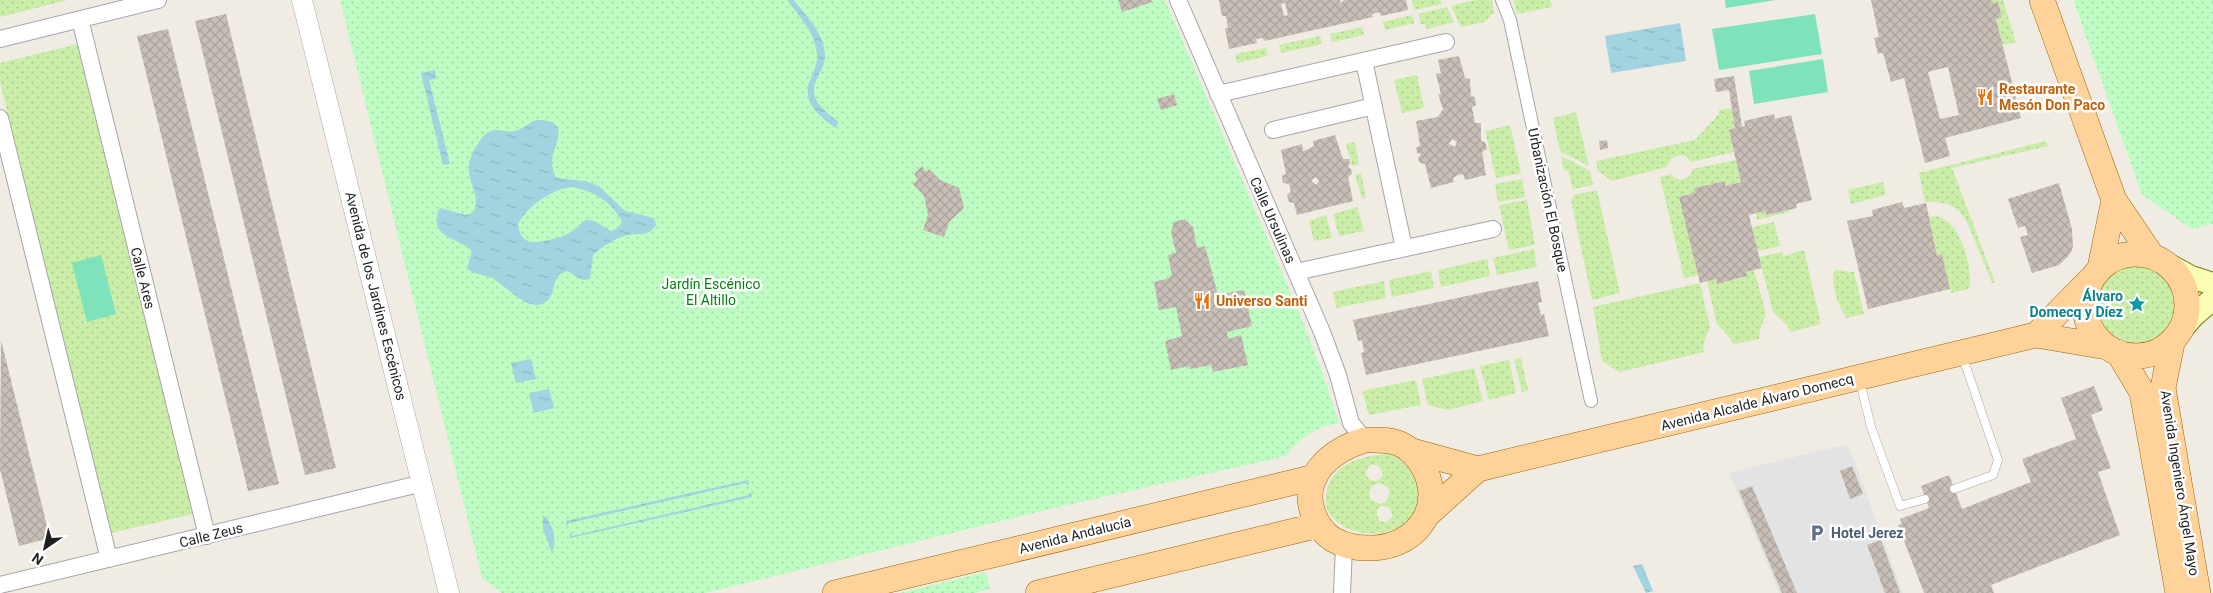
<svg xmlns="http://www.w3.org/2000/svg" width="2213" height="593" font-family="Roboto,sans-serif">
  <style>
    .grass { fill: url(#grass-dots); fill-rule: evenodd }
    .park { fill: url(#park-dots) }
    .pitch { fill: #7ee3bb }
    .parking { fill: #e3e3e3 }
    .water { fill: url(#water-ripples); fill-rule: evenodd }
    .building { fill: url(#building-cross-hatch); fill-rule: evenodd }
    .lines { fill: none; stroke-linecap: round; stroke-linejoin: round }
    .service-casing { stroke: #a6a6a6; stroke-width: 9 }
    .pedestrian-casing { stroke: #a6a6a6; stroke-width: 14 }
    .minor-casing { stroke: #a6a6a6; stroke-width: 18 }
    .tertiary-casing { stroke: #a6a6a6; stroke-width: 21 }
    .secondary-casing { stroke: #6f7b00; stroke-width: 24 }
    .primary-casing { stroke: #996500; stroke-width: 26 }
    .service { stroke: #fff; stroke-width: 8 }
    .pedestrian { stroke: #fff; stroke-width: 12 }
    .minor { stroke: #fff; stroke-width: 16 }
    .tertiary { stroke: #fff; stroke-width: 20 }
    .secondary { stroke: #fafdb5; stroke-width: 22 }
    .primary { stroke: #ffd29a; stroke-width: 25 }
    .labels { text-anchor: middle; stroke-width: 5; stroke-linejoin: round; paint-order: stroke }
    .food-label { font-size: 14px; font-weight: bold; fill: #c56008; stroke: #fff; text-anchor: start }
    .street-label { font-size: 14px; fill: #1f1f1f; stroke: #fff }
    .park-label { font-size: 14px; fill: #06840f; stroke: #fff }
    .culture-label { font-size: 14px; font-weight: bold; fill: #0d838f; stroke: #fff; text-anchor: end }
    .service-label { font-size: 14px; font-weight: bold; fill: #4e5e75; stroke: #fff; text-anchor: start }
  </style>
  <defs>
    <pattern id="grass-dots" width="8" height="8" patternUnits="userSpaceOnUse" patternTransform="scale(1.25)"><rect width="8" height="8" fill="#caeda7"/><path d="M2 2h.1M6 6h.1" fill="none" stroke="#adcb8f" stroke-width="1.8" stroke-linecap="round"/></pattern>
    <pattern id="park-dots" width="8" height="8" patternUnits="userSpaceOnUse" patternTransform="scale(1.25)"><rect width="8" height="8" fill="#bffcc3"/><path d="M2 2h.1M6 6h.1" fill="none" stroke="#a4d8a7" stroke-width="1.8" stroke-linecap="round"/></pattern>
    <pattern id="water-ripples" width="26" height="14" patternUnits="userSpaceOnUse" patternTransform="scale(1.25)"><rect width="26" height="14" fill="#a2d3e0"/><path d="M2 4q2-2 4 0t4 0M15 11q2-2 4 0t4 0" fill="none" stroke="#8bb5c0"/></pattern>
    <pattern id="building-cross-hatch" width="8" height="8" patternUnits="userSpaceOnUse" patternTransform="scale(1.25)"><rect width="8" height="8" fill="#c8beb7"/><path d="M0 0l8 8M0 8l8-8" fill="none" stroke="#aba39d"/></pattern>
  </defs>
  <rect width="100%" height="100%" fill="#f0ece4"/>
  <path class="grass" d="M0 0H68L0 17Z
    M1412 0H1440L1442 4 1414 10Z
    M1475 0H1492L1494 12 1485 22 1461 27 1451 6Z
    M1513 0H1550L1552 7 1517 14Z
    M1991 0H2003L2016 42 2003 45 1996 19 2002 17 1998 2 1992 4Z
    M1447 7 1454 22 1427 29 1425 24 1421 25 1418 14Z
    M1412 15 1415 23 1385 30 1383 22Z
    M1362 27 1364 35 1332 42 1330 34Z
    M1320 36 1322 44 1281 53 1279 45Z
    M77 44 193 514 111 533 0 82V63Z
    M1266 48 1268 56 1237 63 1235 54Z
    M1417 75 1424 108 1402 113 1394 80Z
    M1732 108 1735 128 1729 130 1734 152 1691 162 1686 156C1676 154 1670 157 1667 167L1612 181 1598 171 1596 161 1695 140 1719 114V110Z
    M1576 112 1589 166 1560 151 1553 118Z
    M1510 125 1521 173 1496 178 1485 131Z
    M2046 141 2048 146 1952 168 1995 282 1992 283C1987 271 1982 258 1977 246 1966 217 1960 200 1925 202L1919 173Z
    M1355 142 1359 165 1352 166 1346 144Z
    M1561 156 1590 171 1593 185 1573 189 1568 170 1564 171Z
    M1736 160 1741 182 1725 186 1724 181 1694 188 1695 193 1680 197 1698 275 1684 278 1660 177 1670 174 1679 180C1687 179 1690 177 1693 169Z
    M1361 173 1366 198 1362 199 1355 175Z
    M1522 179 1525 197 1498 202 1495 184Z
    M1883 182 1886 195 1851 204 1848 190Z
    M1597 190 1620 293 1592 300 1571 200 1574 195Z
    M1527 200 1535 245 1509 250 1499 205Z
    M1357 207 1364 231 1339 236 1333 214Z
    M1789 210V212L1757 220 1756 214 1765 211 1766 215Z
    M1326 215 1332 238 1314 241 1309 221Z
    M1936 216C1961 221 1973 267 1969 289L1951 293 1942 255 1937 256 1929 217Z
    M1774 222 1780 246 1758 251 1752 227Z
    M1534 249 1537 267 1497 275 1493 258Z
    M1804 250 1821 324 1790 332 1787 325 1773 312 1759 257 1782 252 1783 256Z
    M1487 259 1490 276 1441 287 1438 270Z
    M2098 304a39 39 0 1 1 78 0a39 39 0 1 1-78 0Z
    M1754 270 1766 314 1760 330 1759 339 1734 344 1724 331 1717 325 1707 281 1716 279 1718 283 1746 277V272Z
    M1834 270 1854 272 1864 314 1847 318C1837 306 1831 285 1834 270Z
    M1431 271 1434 288 1392 297 1389 280Z
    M1384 281 1386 298 1336 308 1333 292Z
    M1700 283 1710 327 1703 344 1704 352 1619 372 1602 361 1593 307Z
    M1521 358 1528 390 1522 392 1514 359Z
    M1509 360 1516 393 1489 400 1480 366Z
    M1474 368 1483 401 1448 410 1428 405 1422 379Z
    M1416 380 1421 405 1369 415 1362 391Z
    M1389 454C1401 459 1407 464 1414 476 1440 525 1368 551 1335 520 1328 514 1325 506 1326 496 1329 464 1362 455 1389 454ZM1371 465H1377L1382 470 1383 475 1377 481 1370 480 1366 475 1367 469ZM1379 483 1388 487 1390 493 1386 502 1380 504 1371 500 1369 493 1372 486ZM1381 506 1389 507 1393 516 1387 522 1380 521 1377 516V510Z"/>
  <path class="park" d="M340 0H1165L1299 312 1322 372 1339 423C1315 428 1300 437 1286 456L1063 506 705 593H502L482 578Z
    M2073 0H2213V224L2192 229 2142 195Z
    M986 572 990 589 975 593H900Z"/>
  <path class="pitch" d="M1725 0H1776L1726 8Z
    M1815 14 1822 54 1719 70 1712 29Z
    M1823 59 1828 92 1754 104 1749 71Z
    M101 255 116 314 87 322 72 263Z"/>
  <path class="parking" d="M1848 444 1903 593H1779L1729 473Z"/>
  <path class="water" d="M787 0H794C806 16 826 35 825 57 825 64 820 72 817 78 807 99 824 110 839 122L835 128C818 115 800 101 811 78 815 70 818 62 817 53 814 31 800 17 787 0Z
    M1680 23 1686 61 1611 73 1605 36Z
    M435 70 436 79 429 80 450 164 443 165 421 73Z
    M536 120C575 120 552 144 552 162 552 167 554 173 556 178L585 181 599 186 625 211 654 218 656 225C648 238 637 232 624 236 612 240 602 247 593 255L590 279 583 280 567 271C550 275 557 294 546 302 528 314 506 285 492 278 484 274 473 275 467 268L472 251C459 238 425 237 440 208L465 215 473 213C485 191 456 177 476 147 479 142 483 135 489 132 497 127 506 133 515 131 521 130 530 123 536 120ZM573 187C593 191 613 202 622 222L618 228 611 231 595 221 586 220C581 224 576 228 571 232 564 237 556 238 549 240 532 244 520 244 518 224 528 206 552 188 573 187Z
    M531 359 536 379 516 383 511 363Z
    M549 389 554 408 534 413 529 393Z
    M748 480 749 485H747L746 483 569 523 567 526 566 521Z
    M749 493H751L752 497 570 538 569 534 571 533 572 536 749 495Z
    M543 515C554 523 557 541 552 553L543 529Z
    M1642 564 1653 591 1646 593 1633 566Z"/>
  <path class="building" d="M1118 0H1151L1152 2 1122 12Z
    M1219 0H1340L1341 3 1344 0H1406L1408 10 1381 16 1379 12 1372 14 1373 17 1264 41 1263 38 1256 39 1257 43 1229 49 1225 28H1228L1226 16H1222ZM1285 3 1288 15 1284 16 1281 4Z
    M1871 0H1991L1992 4 1998 2 2002 17 1996 19 2021 118 1945 138 1950 156 1925 163 1904 78 1891 82 1883 53 1878 54 1874 38 1879 37ZM1948 67 1959 115 1940 119 1928 72Z
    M226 14 336 468 305 475 195 21Z
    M168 29 279 484 248 491 137 36Z
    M1459 56 1465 78 1470 79 1471 96 1475 97 1476 105 1472 107 1475 123H1481V141L1485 142 1487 149 1482 152 1486 175 1465 180 1463 174 1458 175 1453 178 1454 182 1431 188 1425 164 1420 163 1418 158 1421 154 1417 153 1416 148 1420 145 1416 121 1438 117 1443 109 1438 94H1441L1436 74 1441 73 1438 60ZM1452 139 1457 142 1455 147 1449 144Z
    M1734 76 1742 127 1745 126 1744 121 1774 114 1775 119 1791 115 1812 200 1796 204 1797 208 1793 209 1766 215 1765 211 1749 215 1762 268 1746 272 1747 276 1717 284 1716 279 1700 283 1679 197 1695 193 1694 188 1725 181V186L1741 182 1729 130 1735 128 1729 90 1716 92 1714 79Z
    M1174 94 1177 105 1161 110 1157 99Z
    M1335 135 1343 159H1349L1350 164 1348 167 1351 169 1352 174 1348 177 1353 201 1297 215 1294 203 1289 202 1287 195 1291 191 1289 184 1283 183 1282 176 1286 174 1281 150 1302 144 1303 151 1309 149 1314 146 1313 141ZM1316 177 1319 181 1316 185 1311 181Z
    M1607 140 1608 148 1600 150 1599 141Z
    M922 166 926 172 929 169 940 180 959 188 964 208 949 222 944 237 923 230 928 215 924 196 913 184 918 179 914 174Z
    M2059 183 2072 229 2073 247 2070 254 2059 265 2032 273 2020 237 2028 235 2025 226 2018 228 2008 199Z
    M1902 202 1904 208 1926 203 1937 256 1942 254 1950 289 1868 309 1847 221 1873 216 1872 210Z
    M1185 219 1193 227 1197 248 1205 246 1218 295 1244 290 1252 326 1227 332 1228 339 1241 335 1248 365 1213 372 1211 365 1190 369 1189 366 1171 370 1165 341 1182 336 1176 307 1159 310 1154 282 1170 278 1169 276 1172 275 1168 255 1176 253 1171 232 1174 222Z
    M1538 281 1542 302 1538 303 1541 315 1544 314 1549 336 1366 375 1361 353 1364 352 1362 340 1358 341 1353 320Z
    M1 340 50 538 19 546 0 469Z
    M2094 386 2103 410 2091 415 2111 468 2098 472 2120 535 1991 585 1994 593H1924L1898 525 1902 524 1900 519 1929 508 1921 486 1949 475 1962 509 2031 482 2022 459 2076 439 2061 398Z
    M1852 466 1863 494 1850 499 1840 471Z
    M1752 486 1797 593H1782L1739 491Z
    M1881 540 1900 593H1885L1867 545Z"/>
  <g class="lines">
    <g class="service-casing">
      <path id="service" d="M1860 381 1871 427 1900 506 1925 499
        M1954 489 1993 475 1998 460 1962 355"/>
    </g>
    <g class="pedestrian-casing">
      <path id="pedestrian" d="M1502 0 1510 20 1591 401"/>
    </g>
    <g class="minor-casing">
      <path id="minor" d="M1178 0 1322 332 1338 375 1351 423 1365 440
        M80 19 207 536
        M0 39 158 0
        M1364 61 1404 248
        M1218 94 1446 42
        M0 118 109 559
        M1273 130 1374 106
        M1296 272 1493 229
        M0 585 423 483
        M1342 593 1344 546"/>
    </g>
    <g class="tertiary-casing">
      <path id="tertiary" d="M302 0 449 593"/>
    </g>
    <g class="secondary-casing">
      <path id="secondary" d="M2167 264 2191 277 2213 284
        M2180 331 2194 315 2213 299"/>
    </g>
    <g class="primary-casing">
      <path id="primary" d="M2042 0 2114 200 2152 256
        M2085 305a51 51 0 1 1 102 0a51 51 0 1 1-102 0Z
        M2100 268 2114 200
        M2036 335 2089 281
        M2172 343 2163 388 2198 593
        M2118 352 2142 392 2178 593
        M1365 440C1376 440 1392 439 1402 445 1409 448 1417 457 1421 463 1447 504 1419 546 1373 548 1358 548 1347 547 1334 540 1324 534 1317 524 1313 513 1300 475 1332 450 1365 440Z
        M1409 450 1478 469 2036 335 2107 347
        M1427 515 1478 469
        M835 593 1315 477
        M1038 593 1319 525"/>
    </g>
    <use href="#service" class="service"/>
    <use href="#pedestrian" class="pedestrian"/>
    <use href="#minor" class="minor"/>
    <use href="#tertiary" class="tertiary"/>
    <use href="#secondary" class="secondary"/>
    <use href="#primary" class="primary"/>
  </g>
  <defs>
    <g id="restaurant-bare" transform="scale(1.35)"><path d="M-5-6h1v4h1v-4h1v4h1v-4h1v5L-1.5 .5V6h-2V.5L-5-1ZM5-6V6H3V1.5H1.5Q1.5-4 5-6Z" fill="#e8710a" stroke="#fff" stroke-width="2.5" paint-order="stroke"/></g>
    <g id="sight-bare" transform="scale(1.35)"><path d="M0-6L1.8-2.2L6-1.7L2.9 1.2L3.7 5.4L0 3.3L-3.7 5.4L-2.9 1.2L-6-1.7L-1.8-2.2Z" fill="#0f9aa8" stroke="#fff" stroke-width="2.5" paint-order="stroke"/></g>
    <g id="parking-bare" transform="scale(1.35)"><path d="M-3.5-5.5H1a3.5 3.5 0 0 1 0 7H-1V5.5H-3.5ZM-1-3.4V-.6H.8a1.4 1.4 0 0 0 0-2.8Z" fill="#5c6f8a" stroke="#fff" stroke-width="2.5" paint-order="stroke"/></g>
  </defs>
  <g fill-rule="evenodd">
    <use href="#restaurant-bare" x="1985" y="97"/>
    <use href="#restaurant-bare" x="1202" y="301"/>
    <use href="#sight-bare" x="2137" y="304"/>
    <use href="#parking-bare" x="1817" y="533"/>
  </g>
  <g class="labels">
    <g class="food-label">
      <text x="1999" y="94">Restaurante<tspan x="1999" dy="16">Mesón Don Paco</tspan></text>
      <text x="1216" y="306">Universo Santi</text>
    </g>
    <g class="street-label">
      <text transform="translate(1548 200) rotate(78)" y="5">Urbanización El Bosque</text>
      <text transform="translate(1273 220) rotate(66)" y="5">Calle Ursulinas</text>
      <text transform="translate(143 278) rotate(76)" y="5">Calle Ares</text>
      <text transform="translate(376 296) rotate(76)" y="5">Avenida de los Jardines Escénicos</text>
      <text transform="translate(1757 402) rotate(-14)" y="5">Avenida Alcalde Álvaro Domecq</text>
      <text transform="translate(2180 483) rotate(81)" y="5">Avenida Ingeniero Ángel Mayo</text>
      <text transform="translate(211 535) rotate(-14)" y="5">Calle Zeus</text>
      <text transform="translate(1075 535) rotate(-14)" y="5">Avenida Andalucía</text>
    </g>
    <g class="park-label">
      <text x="711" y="289">Jardín Escénico<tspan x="711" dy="16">El Altillo</tspan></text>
    </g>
    <g class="culture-label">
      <text x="2123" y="301">Álvaro<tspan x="2123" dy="16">Domecq y Díez</tspan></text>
    </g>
    <g class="service-label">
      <text x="1831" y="538">Hotel Jerez</text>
    </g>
  </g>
  <g transform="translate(45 548) rotate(214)" stroke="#ffffff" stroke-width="4" paint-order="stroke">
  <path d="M0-4L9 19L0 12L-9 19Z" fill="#1f1f1f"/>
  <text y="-8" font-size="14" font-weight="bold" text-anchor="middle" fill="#1f1f1f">N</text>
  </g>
</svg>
